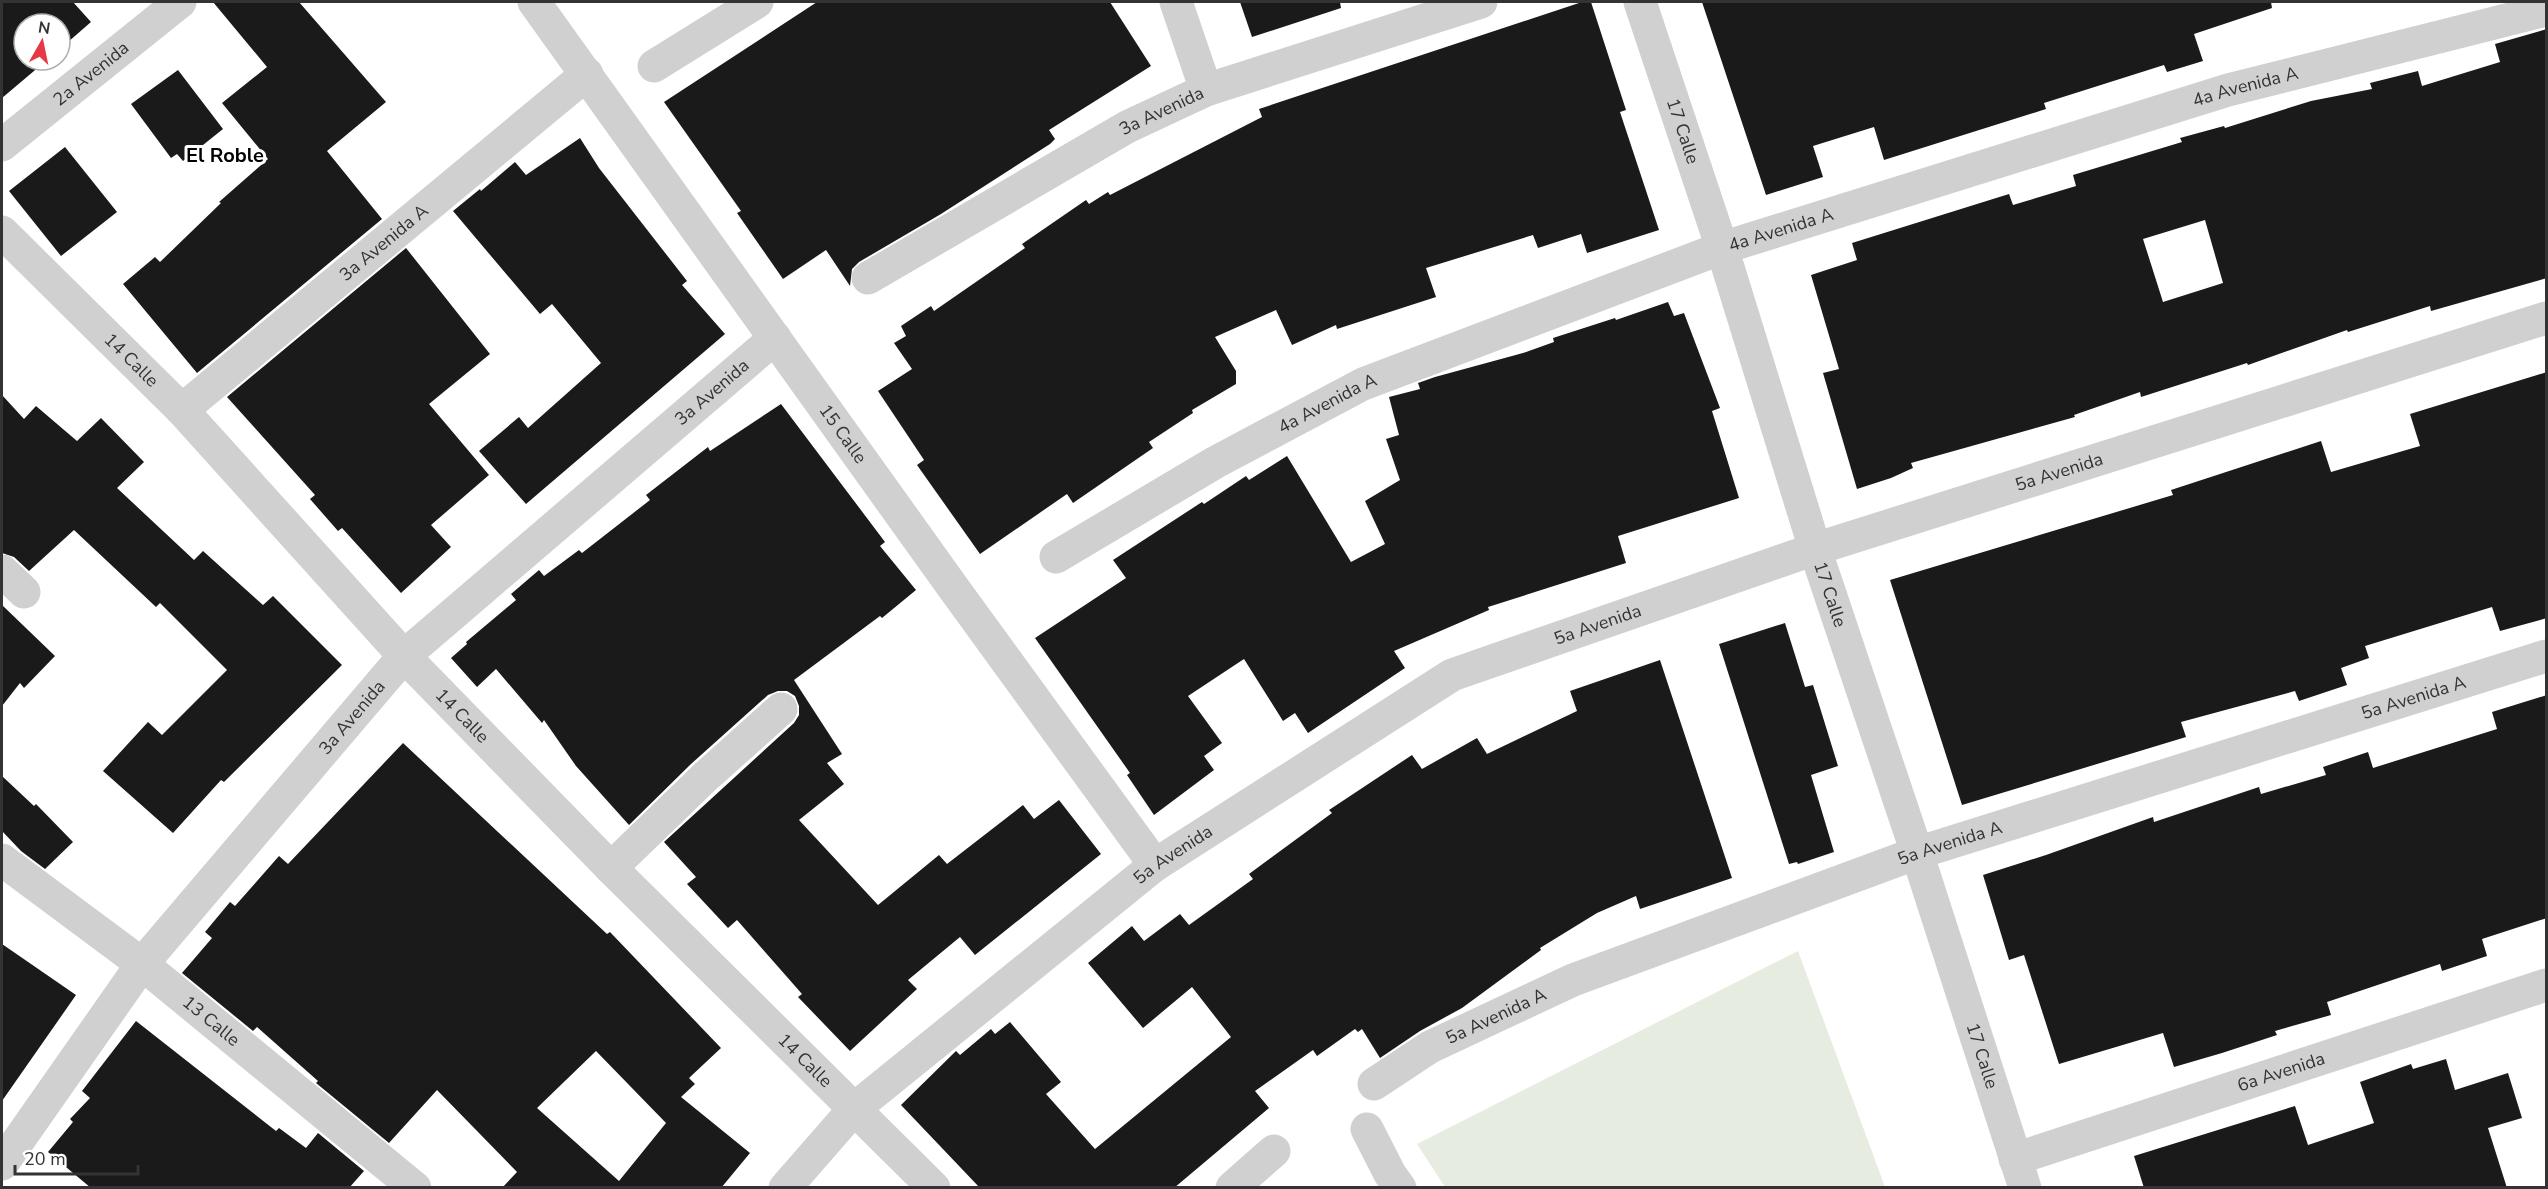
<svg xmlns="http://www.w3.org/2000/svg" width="2548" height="1189" font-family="'Nunito Sans',sans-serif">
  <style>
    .green { fill: #e6ecdf }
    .building { fill: #1a1a1a; fill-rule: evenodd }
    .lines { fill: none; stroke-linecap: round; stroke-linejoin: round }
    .minor { stroke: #d0d0d0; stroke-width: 33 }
    .labels { text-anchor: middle; stroke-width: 6; stroke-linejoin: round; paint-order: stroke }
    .street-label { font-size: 18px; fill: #333; stroke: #fff }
    .neighbourhood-label { font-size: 20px; font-weight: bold; fill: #000; stroke: #fff }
  </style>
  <rect width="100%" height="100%" fill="#fff"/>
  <path class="green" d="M1798 951 1885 1187H1445L1417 1144Z"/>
  <path class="building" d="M2 2H73L91 22 60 49V24H24V60H47L2 98Z
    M213 2H299L386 102 327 151 382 219 197 373 123 284 155 257 160 262 221 203 219 202 268 159 222 103 267 67Z
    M817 2H1110L1151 66 1049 130 1055 139 1050 144 941 214 859 262 852 269 850 286 826 250 783 279 737 213 741 211 664 102Z
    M1240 2H1340L1341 8 1252 37Z
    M1582 2H1591L1626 110 1620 112 1659 230 1587 253 1581 234 1538 248 1533 235 1426 268 1436 297 1337 329 1336 325 1292 345 1276 310 1215 337 1236 371V384L1192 410 1193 413 1149 442 1153 448 1073 503 1067 494 980 554 917 465 924 460 878 391 912 369 894 343 906 336 901 326 931 306 934 311 1025 248 1022 244 1086 200 1089 204 1108 192 1110 195 1262 117 1259 109Z
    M1702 2H2271L2272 8 2194 34 2203 61 2167 72 2164 65 2044 103 2046 109 1884 160 1874 127 1813 146 1823 177 1766 195Z
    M2547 29V278L2431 311 2430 306 2348 332 2347 330 2248 365 2247 363 2141 397 2140 392 2074 415 2075 417 1911 463 1913 468 1891 478 1857 489 1823 373 1839 369 1811 275 1857 260 1852 243 2009 194 2013 205 2076 186 2073 175 2182 142 2180 138 2224 126 2225 128 2311 101 2372 89 2370 83 2418 71 2422 86 2500 62 2495 44ZM2205 220 2223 283 2163 302 2143 239Z
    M178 70 223 129 183 161 177 154 171 158 131 104Z
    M580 138 599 168 687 281 682 285 725 334 526 504 479 451 519 417 528 428 601 363 552 304 540 314 453 211 480 189 481 191 515 162 526 175Z
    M65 147 117 212 61 256 9 191Z
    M406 248 490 354 429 404 489 475 431 525 451 547 401 593 342 528 338 531 310 499 315 495 227 397Z
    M1668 302 1674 316 1684 313 1720 408 1712 411 1739 498 1618 536 1626 563 1488 607 1489 610 1394 651 1405 668 1308 733 1295 713 1283 721 1244 659 1188 696 1222 743 1204 756 1214 770 1154 815 1127 775 1130 773 1035 638 1126 578 1113 560 1202 502 1204 504 1246 476 1249 480 1287 456 1351 562 1385 544 1365 501 1400 480 1386 439 1399 435 1389 397 1420 389 1418 383 1435 377 1523 353 1554 342 1553 338 1615 318 1616 320Z
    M2547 372V618L2500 631 2492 607 2365 646 2369 658 2341 668 2347 685 2299 701 2295 691 2181 722 2186 737 1962 805 1890 580 2173 495 2171 490 2321 441 2331 472 2420 446 2410 414Z
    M2 395 24 419 36 406 77 441 101 418 144 462 117 488 194 560 203 551 263 605 273 596 342 665 224 782 221 780 173 833 103 771 148 722 162 735 227 670 160 603 156 607 74 530 29 571 14 557 2 553Z
    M781 404 885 542 880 546 916 590 882 618 880 616 794 680 842 754 827 763 844 784 799 820 878 905 939 855 947 864 1023 805 1034 819 1059 800 1101 854 975 955 960 937 908 980 917 989 850 1051 798 997 802 994 737 920 728 928 687 884 696 877 664 842 794 723 799 715V706L795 696 787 691H778L768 695 691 764 629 825 576 766 544 720 542 723 496 669 477 687 451 658 467 644 466 642 516 600 511 594 539 570 544 576 579 550 582 553 650 500 646 495 708 447 710 451Z
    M2 605 55 656 24 688 20 683 2 706Z
    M1785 623 1805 687 1813 685 1838 766 1811 775 1834 852 1798 864 1797 862 1789 864 1719 644Z
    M1660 660 1732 878 1640 909 1636 896 1597 913 1540 948 1541 950 1462 1008 1420 1031 1380 1058 1362 1029 1358 1032 1355 1029 1317 1056 1313 1050 1255 1091 1269 1108 1174 1188H980L901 1105 956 1051 960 1055 991 1029 995 1034 1010 1022 1061 1082 1046 1094 1095 1149 1231 1037 1192 987 1143 1028 1088 963 1132 926 1144 941 1180 914 1189 925 1253 879 1249 874 1332 813 1329 810 1412 755 1422 769 1477 738 1487 754 1577 711 1570 691Z
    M2547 695V918L2482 939 2487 956 2442 971 2440 964 2327 1002 2331 1015 2275 1031 2277 1035 2222 1053 2174 1067 2163 1033 2059 1064 2024 955 2009 960 1983 875 2046 855 2153 817 2154 822 2259 787 2261 794 2326 775 2323 767 2368 752 2373 768 2497 729 2492 712Z
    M403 743 607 934 610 932 721 1048 689 1078 695 1084 681 1097 750 1153 721 1188H502L517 1172 437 1090 389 1143 316 1083 318 1081 257 1027 253 1031 182 973 212 938 205 932 230 902 235 906 279 856 288 864ZM596 1051 666 1123 619 1181 537 1108Z
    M2 776 34 806 36 804 73 842 45 869 21 851 2 831Z
    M2 944 76 995 2 1101Z
    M136 1021 276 1131 279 1128 306 1148 318 1133 364 1171 349 1188H91L48 1152 73 1122 70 1119 90 1098 82 1091Z
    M2446 1059 2455 1090 2508 1073 2522 1118 2488 1128 2507 1188H2144L2134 1156 2295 1106 2308 1145 2374 1123 2360 1082 2411 1064 2413 1069Z"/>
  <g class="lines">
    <g class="minor">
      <path id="s1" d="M534 2 952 586 1155 865"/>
      <path d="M1176 2 1206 90"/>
      <path id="s2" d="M1640 2 1722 248 1815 549 1917 853 2025 1188"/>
      <path d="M654 66 757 2"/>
      <path id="s3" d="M2 145 180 2"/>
      <path id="s4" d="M2 232 182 410 404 656 611 868 934 1188"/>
      <path id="s5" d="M868 278 1127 127 1206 90 1481 2"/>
      <path id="s6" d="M182 410 587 74"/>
      <path id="s7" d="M1056 557 1216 462 1363 384 1722 248 2228 90 2546 10"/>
      <path d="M2 571 24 592"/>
      <path id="s8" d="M2 860 142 964 415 1188"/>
      <path d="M611 868 704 778 781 709"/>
      <path id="s9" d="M1374 1084 1430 1047 1573 980 1917 853 2546 656"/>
      <path d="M1367 1129 1390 1174 1400 1188"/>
      <path id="s10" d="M2015 1159 2546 985"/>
      <path id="s11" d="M2 1164 142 964 404 656 775 338"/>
      <path id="s12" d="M785 1188 854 1109 1155 865 1452 675 1815 549 2546 318"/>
      <path d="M1232 1188 1274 1151"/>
    </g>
  </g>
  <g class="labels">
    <g class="street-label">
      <text dy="6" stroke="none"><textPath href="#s3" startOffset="114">2a Avenida</textPath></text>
      <text dy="6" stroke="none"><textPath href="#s7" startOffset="1284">4a Avenida A</textPath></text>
      <text dy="6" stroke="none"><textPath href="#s5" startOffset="338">3a Avenida</textPath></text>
      <text dy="6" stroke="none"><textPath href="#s2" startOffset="136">17 Calle</textPath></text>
      <text dy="6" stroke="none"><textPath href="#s7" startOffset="798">4a Avenida A</textPath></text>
      <text dy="6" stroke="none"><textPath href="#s6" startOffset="262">3a Avenida A</textPath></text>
      <text dy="6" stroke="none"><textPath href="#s4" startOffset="182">14 Calle</textPath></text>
      <text dy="6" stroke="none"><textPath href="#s11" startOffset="1054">3a Avenida</textPath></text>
      <text dy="6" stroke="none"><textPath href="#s7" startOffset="312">4a Avenida A</textPath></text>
      <text dy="6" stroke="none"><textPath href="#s1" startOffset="531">15 Calle</textPath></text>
      <text dy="6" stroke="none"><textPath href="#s12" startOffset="1485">5a Avenida</textPath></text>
      <text dy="6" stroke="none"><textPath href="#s2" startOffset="622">17 Calle</textPath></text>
      <text dy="6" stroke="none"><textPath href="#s12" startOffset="999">5a Avenida</textPath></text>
      <text dy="6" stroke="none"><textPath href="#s9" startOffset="1112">5a Avenida A</textPath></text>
      <text dy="6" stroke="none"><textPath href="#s4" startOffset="668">14 Calle</textPath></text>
      <text dy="6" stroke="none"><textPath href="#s11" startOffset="568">3a Avenida</textPath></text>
      <text dy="6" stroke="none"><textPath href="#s9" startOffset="626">5a Avenida A</textPath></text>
      <text dy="6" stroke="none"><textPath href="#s12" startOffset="513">5a Avenida</textPath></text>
      <text dy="6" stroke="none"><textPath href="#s9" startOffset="140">5a Avenida A</textPath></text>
      <text dy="6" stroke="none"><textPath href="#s8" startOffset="264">13 Calle</textPath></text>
      <text dy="6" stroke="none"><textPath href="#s2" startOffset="1108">17 Calle</textPath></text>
      <text dy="6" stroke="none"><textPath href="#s4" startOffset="1154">14 Calle</textPath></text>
      <text dy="6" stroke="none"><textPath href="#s10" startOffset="280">6a Avenida</textPath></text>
    </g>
    <g class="neighbourhood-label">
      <text x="225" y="162">El Roble</text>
    </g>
  </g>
  <rect width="2548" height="1189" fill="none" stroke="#333333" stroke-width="6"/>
  <g transform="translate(42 42) rotate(9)"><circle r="28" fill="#ffffff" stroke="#adadad" stroke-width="1.5"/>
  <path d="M0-4.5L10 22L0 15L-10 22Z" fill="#e63946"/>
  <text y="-9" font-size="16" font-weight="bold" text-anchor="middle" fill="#333333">N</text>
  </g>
  <path d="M15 1165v9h123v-9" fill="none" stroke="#333333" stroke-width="3"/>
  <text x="24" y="1165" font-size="18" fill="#333333" stroke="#ffffff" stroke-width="4.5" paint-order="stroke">20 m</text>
</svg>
